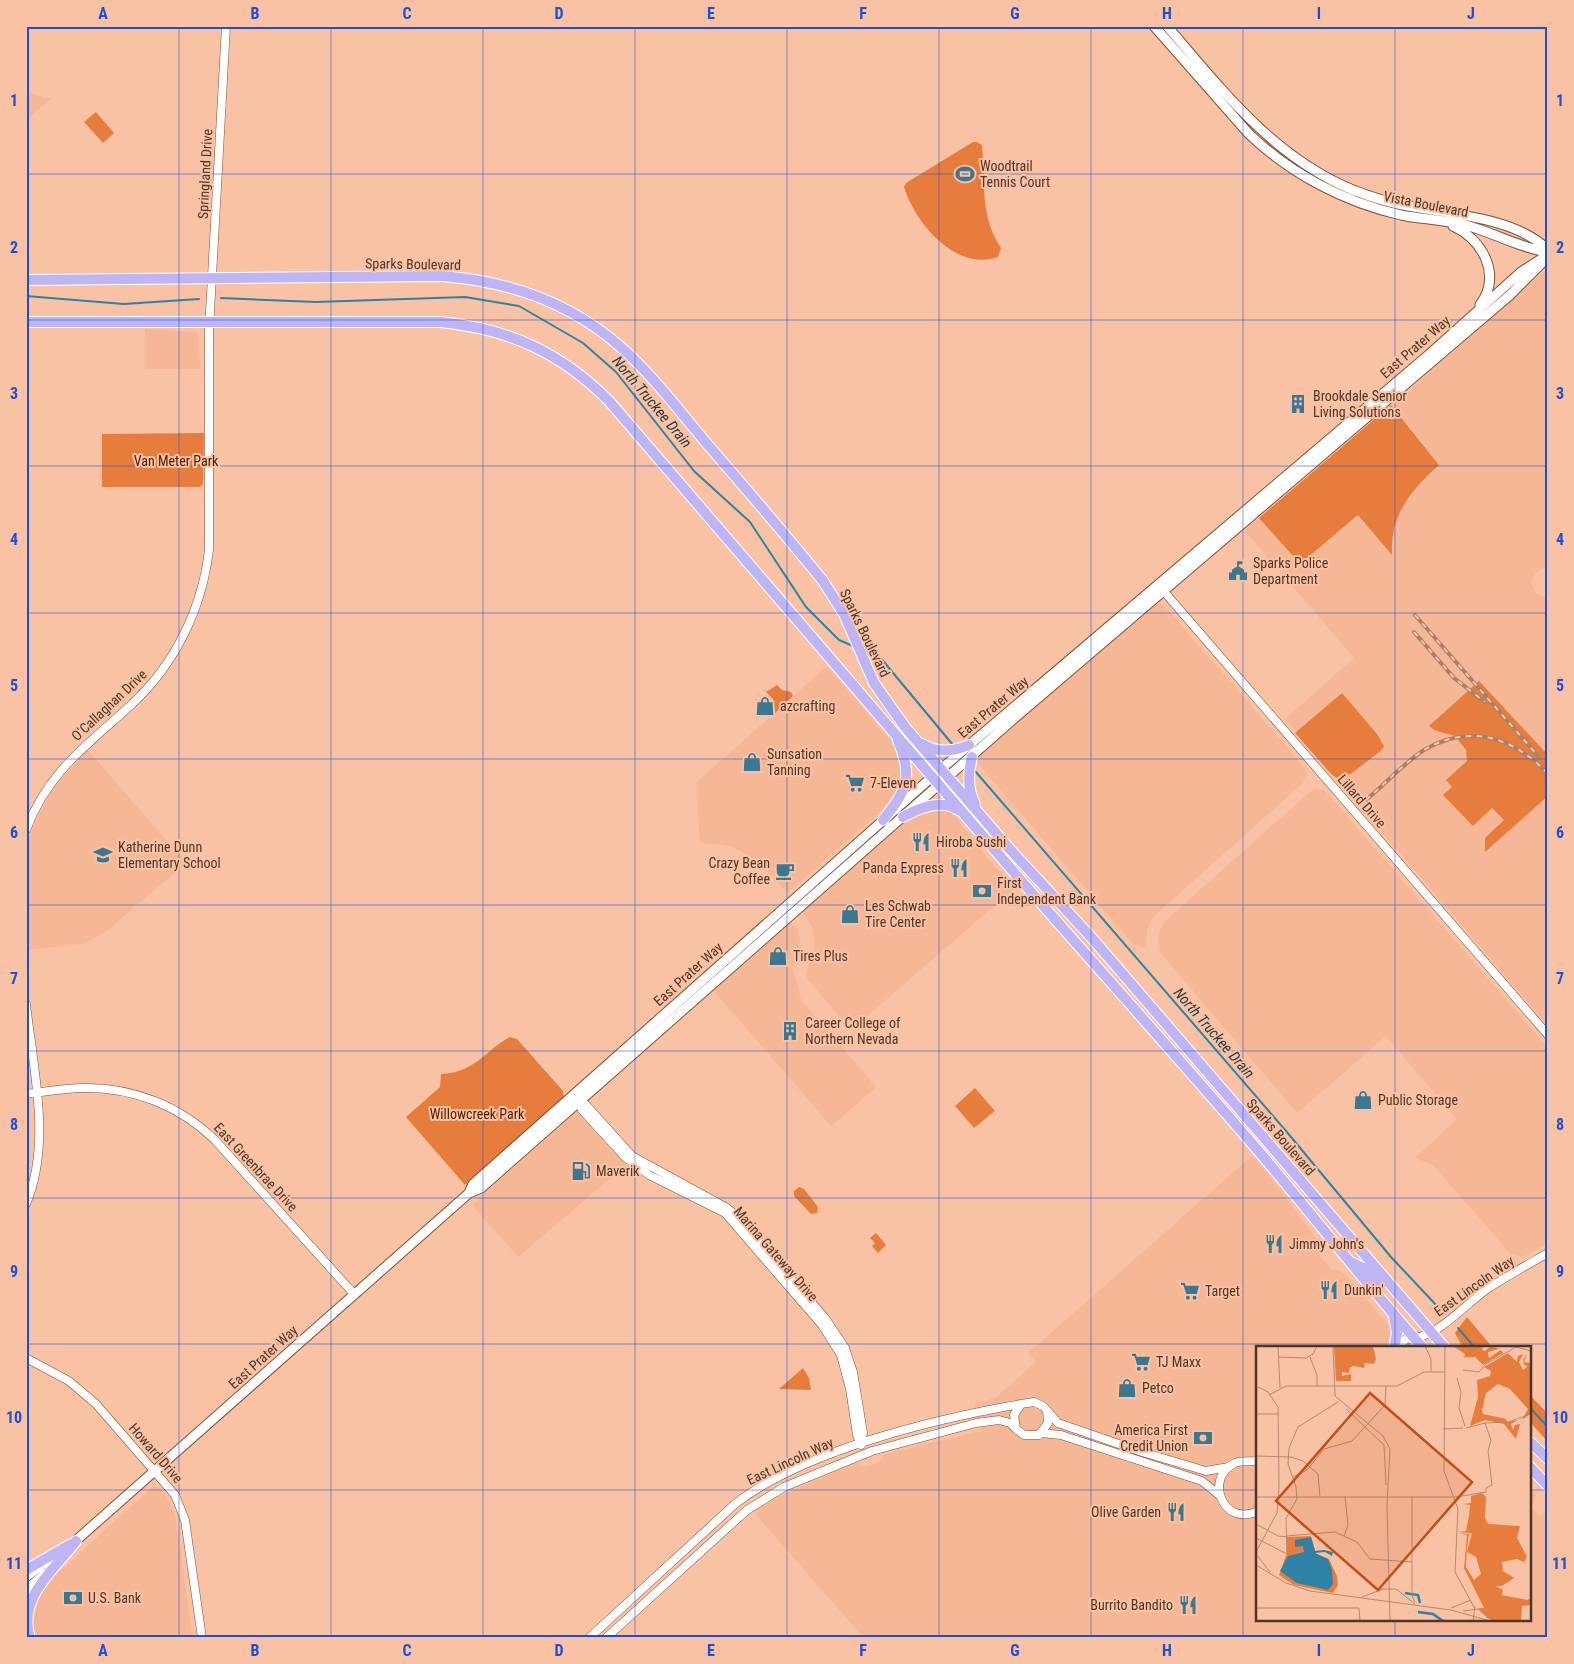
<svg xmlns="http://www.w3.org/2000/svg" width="1574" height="1664" font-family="'Roboto Condensed',sans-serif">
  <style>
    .built { fill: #f6b796 }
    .green { fill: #e77d3c }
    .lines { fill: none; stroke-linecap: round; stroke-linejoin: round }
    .stream { stroke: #2e82a5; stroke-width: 2 }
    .tertiary-casing { stroke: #805035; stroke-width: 9 }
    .secondary-casing { stroke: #805035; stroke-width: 11 }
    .primary-casing { stroke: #fff; stroke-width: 12 }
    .tertiary { stroke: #fff; stroke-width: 8 }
    .secondary { stroke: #fff; stroke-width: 9 }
    .primary { stroke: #bfb5f4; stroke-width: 10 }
    .rail-casing { stroke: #a9816b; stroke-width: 4 }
    .rail { stroke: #f9c2a4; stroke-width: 2; stroke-dasharray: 5.5; stroke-linecap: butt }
    .grid { fill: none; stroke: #1d4ed8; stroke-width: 1; stroke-opacity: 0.55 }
    .labels { text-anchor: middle; stroke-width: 4; stroke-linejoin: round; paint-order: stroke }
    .poi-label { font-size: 14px; fill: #4c3529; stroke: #f9c2a4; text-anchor: start }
    .street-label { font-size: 14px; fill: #4c3529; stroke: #f9c2a4 }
    .park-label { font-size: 14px; fill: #471d01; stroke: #f9c2a4 }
    .water-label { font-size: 15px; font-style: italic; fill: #223c47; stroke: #f9c2a4 }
    .inset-river { fill: none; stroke: #2e82a5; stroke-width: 2.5 }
    .inset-road { fill: none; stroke: #b48a73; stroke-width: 1 }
    .view { fill: #c15013; fill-opacity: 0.15; stroke: #c15013; stroke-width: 2.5 }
    .inset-edge { fill: none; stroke: #4c3529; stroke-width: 2.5 }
    .neatline { fill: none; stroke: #1d4ed8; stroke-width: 2 }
    .grid-label { font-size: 16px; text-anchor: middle; font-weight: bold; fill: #1d4ed8 }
  </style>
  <rect width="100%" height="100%" fill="#f9c2a4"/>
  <path class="built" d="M26 91 44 98H52L26 120Z
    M1548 268V566L1536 573 1531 582 1537 594 1548 598V1026L1285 719 1354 658 1244 530 1259 518 1300 564 1358 515 1392 554 1393 530 1405 500 1418 483 1439 465 1393 405Z
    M145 329 197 332 201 369H145Z
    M1156 604H1161L1167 609 1305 768 1307 775 1303 783 1153 917 1147 930 1146 949 1132 943 975 760 1015 722Z
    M827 666 895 746 901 757 903 778 893 801 788 892 781 887 762 866 739 850 725 845 700 843 696 783Z
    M88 750 186 863 108 930 84 944 26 950V847L29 836 52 789Z
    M1316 789 1325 791 1548 1048V1243L1523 1257 1511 1254 1433 1165 1415 1158 1457 1119 1386 1036 1297 1113 1160 952 1158 934 1165 921 1311 791Z
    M932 809 950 810 987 858 1015 888 851 1030 808 980 806 973 814 949V938L812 927 802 910 910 817Z
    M790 922 798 930 800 936 799 952 793 968 801 1000 876 1087 831 1126 712 989Z
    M576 1112 579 1113 612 1151 627 1164 518 1257 473 1206 474 1203Z
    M1252 1156 1275 1183 1317 1240 1320 1249V1257L1331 1269 1338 1270 1345 1274 1389 1326 1391 1339 1399 1348H1258V1620H1530V1483L1536 1496 1531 1507 1539 1516 1548 1510V1638H864L758 1517 756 1510 758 1507 768 1501 857 1463 864 1467 880 1462 884 1454 981 1431 974 1404 995 1398 1036 1362 1028 1353Z
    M155 1485 163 1491 175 1513 193 1638H32L28 1625 41 1588Z"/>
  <path class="green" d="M96 112 114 133 103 143 84 122Z
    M973 142H977L982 145C986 184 979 214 1001 248L998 257C956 272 915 223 904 187L906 183Z
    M1391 405 1439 465C1411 490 1390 515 1392 555L1358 515 1300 564 1259 518Z
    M204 433 203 484 200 487H102V434Z
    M1479 681 1548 755V796L1485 852V838L1504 820 1492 808 1473 826 1443 795 1452 787 1446 780 1467 761 1466 750 1455 736 1436 731 1429 726Z
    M777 685 782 690 791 692 793 696 775 713 773 699 766 692Z
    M1342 693 1377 734 1384 746 1382 750 1352 773 1339 779 1332 775 1295 733Z
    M510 1037 517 1039 563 1091 564 1097 465 1185 406 1117 440 1087 441 1074C476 1072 483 1052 510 1037Z
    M975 1088 995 1111 974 1128 955 1106Z
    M799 1187 804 1189 818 1207 817 1213 811 1214 794 1196V1191Z
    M876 1233 886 1245 878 1253 872 1246 875 1243 870 1238Z
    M1467 1317 1493 1348H1463L1455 1333Z
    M803 1368 809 1378 811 1390 779 1389Z
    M1530 1395 1548 1414V1442L1530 1422Z"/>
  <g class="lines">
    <path class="stream" d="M26 296 124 304 199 299
      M221 298 316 302 465 297 519 306 583 343 616 372 694 471 750 522 806 607 839 640 853 646
      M864 651 879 656 953 745
      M975 771 1286 1131 1391 1257 1438 1307
      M1458 1328 1475 1348
      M1530 1408 1548 1427"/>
    <g class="tertiary-casing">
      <path id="tertiary" d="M1160 587 1548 1035
        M26 830C48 771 88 745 132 704 175 664 202 609 209 550V330L226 26
        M26 1004C33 1068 52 1143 26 1204
        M26 1094C45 1092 64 1088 83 1088 133 1087 180 1106 215 1140L354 1294
        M576 1098 586 1105 632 1156 727 1208 739 1218 825 1318 845 1348 853 1372 859 1408 863 1433 861 1443
        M579 1101 582 1110 625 1157 649 1175 725 1213 822 1325 841 1355 850 1389 857 1435 861 1445
        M1396 1348 1406 1339C1437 1339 1463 1306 1487 1289 1507 1276 1527 1265 1548 1253
        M26 1358 69 1381 96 1404 175 1495 185 1520 202 1638
        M1047 1411 1048 1423 1039 1435H1024L1016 1429 1014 1415 1021 1404 1034 1402 1043 1406 1058 1423 1142 1452 1206 1471 1229 1467
        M1041 1433 1061 1435 1202 1481 1219 1495
        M1258 1461C1250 1462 1241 1460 1235 1463 1204 1477 1222 1528 1258 1511
        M589 1638 735 1504C805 1450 935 1419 1021 1404
        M606 1638 747 1510 784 1487 872 1451 976 1423 999 1420 1010 1423 1016 1429"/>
    </g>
    <g class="secondary-casing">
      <path id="secondary" d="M1154 26 1249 134C1291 174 1344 202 1401 215 1422 219 1444 220 1465 225 1493 232 1519 248 1548 252
        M1167 26C1222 90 1273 157 1353 190 1371 197 1390 203 1408 206 1450 214 1517 218 1548 250
        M1453 226C1483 240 1502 275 1480 305
        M469 1193 473 1184 941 769 1425 358 1521 272 1546 256
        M72 1544 460 1201 469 1193 481 1188 1018 715 1510 295 1548 257
        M26 1577 45 1563
        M26 1590 45 1574"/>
    </g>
    <g class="primary-casing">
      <path id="primary" d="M26 280 441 276C509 281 572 303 623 349 655 378 681 413 708 445 747 490 786 535 823 581L844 614 874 683 905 727 1007 846 1091 937 1445 1348
        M26 322H441C509 329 560 352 609 401L1024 884C1103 974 1183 1063 1261 1154 1315 1218 1367 1285 1423 1348
        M922 744C938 753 952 752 969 745
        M972 757C968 773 967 789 975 804
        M903 817C919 808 942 799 958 810
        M883 820C906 791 914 777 898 741
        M1351 1262 1369 1271 1380 1282
        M1394 1348 1397 1333 1394 1317
        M1530 1442 1548 1459
        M1530 1467 1548 1486
        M26 1570 71 1544
        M30 1638C17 1598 54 1570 76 1541"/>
    </g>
    <use href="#tertiary" class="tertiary"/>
    <use href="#secondary" class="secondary"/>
    <use href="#primary" class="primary"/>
    <g class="rail-casing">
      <path id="rail" d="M1415 615 1538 756
        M1414 632 1454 678 1485 702
        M1366 800C1385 784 1403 764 1424 750 1469 723 1514 737 1548 774"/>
    </g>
    <use href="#rail" class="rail"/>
  </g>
  <path class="grid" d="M179 26V1638M331 26V1638M483 26V1638M635 26V1638M787 26V1638M939 26V1638M1091 26V1638M1243 26V1638M1395 26V1348M26 174H1548M26 320H1548M26 466H1548M26 613H1548M26 759H1548M26 905H1548M26 1051H1548M26 1198H1548M26 1344H1548M26 1490H1258M1530 1490H1548M1395 1620V1638"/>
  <defs>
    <g id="stadium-bare" transform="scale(1.5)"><path d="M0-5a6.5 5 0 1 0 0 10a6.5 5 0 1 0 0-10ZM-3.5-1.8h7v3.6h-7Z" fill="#3c768f" stroke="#f9c2a4" stroke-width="2.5" paint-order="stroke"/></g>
    <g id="building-bare" transform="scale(1.5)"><path d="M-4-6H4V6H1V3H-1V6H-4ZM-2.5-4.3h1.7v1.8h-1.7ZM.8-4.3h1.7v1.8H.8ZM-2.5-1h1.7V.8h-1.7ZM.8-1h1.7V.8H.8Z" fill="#3c768f" stroke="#f9c2a4" stroke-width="2.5" paint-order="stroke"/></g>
    <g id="civic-bare" transform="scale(1.5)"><path d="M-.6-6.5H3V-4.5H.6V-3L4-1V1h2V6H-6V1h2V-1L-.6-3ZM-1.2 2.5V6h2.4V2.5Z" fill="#3c768f" stroke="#f9c2a4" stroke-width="2.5" paint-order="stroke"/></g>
    <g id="shop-bare" transform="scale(1.5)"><path d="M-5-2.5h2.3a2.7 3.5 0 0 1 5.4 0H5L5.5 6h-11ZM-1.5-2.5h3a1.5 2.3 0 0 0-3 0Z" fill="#3c768f" stroke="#f9c2a4" stroke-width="2.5" paint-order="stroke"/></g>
    <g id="supermarket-bare" transform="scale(1.5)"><path d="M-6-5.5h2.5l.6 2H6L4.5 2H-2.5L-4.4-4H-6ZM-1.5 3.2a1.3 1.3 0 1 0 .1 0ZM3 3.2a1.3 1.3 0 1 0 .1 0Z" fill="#3c768f" stroke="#f9c2a4" stroke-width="2.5" paint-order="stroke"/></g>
    <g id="restaurant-bare" transform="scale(1.5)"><path d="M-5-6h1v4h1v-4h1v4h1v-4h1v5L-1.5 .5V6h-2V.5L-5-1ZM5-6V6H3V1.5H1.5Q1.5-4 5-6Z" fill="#3c768f" stroke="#f9c2a4" stroke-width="2.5" paint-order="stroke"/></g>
    <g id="school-bare" transform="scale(1.5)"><path d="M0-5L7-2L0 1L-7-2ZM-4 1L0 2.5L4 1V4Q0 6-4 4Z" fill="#3c768f" stroke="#f9c2a4" stroke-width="2.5" paint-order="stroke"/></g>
    <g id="cafe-bare" transform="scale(1.5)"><path d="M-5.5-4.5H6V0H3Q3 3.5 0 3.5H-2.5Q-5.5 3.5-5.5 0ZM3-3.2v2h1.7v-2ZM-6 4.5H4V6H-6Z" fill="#3c768f" stroke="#f9c2a4" stroke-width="2.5" paint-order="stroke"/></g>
    <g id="bank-bare" transform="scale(1.5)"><path d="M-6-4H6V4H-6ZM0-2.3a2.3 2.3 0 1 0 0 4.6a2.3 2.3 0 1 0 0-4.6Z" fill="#3c768f" stroke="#f9c2a4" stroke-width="2.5" paint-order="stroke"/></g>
    <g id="fuel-bare" transform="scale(1.5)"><path d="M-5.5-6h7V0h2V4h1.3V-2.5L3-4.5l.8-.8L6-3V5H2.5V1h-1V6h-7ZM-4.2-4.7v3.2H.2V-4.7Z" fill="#3c768f" stroke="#f9c2a4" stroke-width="2.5" paint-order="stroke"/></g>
  </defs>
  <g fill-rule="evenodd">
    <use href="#stadium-bare" x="965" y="174"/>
    <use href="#building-bare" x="1298" y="404"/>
    <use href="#civic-bare" x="1238" y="571"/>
    <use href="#shop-bare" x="765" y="706"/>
    <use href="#shop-bare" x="752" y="762"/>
    <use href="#supermarket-bare" x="855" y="783"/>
    <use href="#restaurant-bare" x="921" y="842"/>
    <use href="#school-bare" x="103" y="855"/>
    <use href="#restaurant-bare" x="959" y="868"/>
    <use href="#cafe-bare" x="785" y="871"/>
    <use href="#bank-bare" x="982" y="891"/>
    <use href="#shop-bare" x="850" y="914"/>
    <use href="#shop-bare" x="778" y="956"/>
    <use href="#building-bare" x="790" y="1031"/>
    <use href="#shop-bare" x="1363" y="1100"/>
    <use href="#fuel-bare" x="581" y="1171"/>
    <use href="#restaurant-bare" x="1274" y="1244"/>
    <use href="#restaurant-bare" x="1329" y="1290"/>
    <use href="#supermarket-bare" x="1190" y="1291"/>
    <use href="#supermarket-bare" x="1141" y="1362"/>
    <use href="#shop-bare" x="1127" y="1388"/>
    <use href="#bank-bare" x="1203" y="1438"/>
    <use href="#restaurant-bare" x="1176" y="1512"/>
    <use href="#bank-bare" x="73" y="1598"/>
    <use href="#restaurant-bare" x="1188" y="1605"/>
  </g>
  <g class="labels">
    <g class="poi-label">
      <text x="980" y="171">Woodtrail<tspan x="980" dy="16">Tennis Court</tspan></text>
      <text x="1313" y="401">Brookdale Senior<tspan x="1313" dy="16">Living Solutions</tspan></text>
      <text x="1253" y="568">Sparks Police<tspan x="1253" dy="16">Department</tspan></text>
      <text x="780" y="711">azcrafting</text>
      <text x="767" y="759">Sunsation<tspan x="767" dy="16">Tanning</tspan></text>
      <text x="870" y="788">7-Eleven</text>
      <text x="936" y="847">Hiroba Sushi</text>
      <text x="118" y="852">Katherine Dunn<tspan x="118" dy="16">Elementary School</tspan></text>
      <text x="770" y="868" text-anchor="end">Crazy Bean<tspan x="770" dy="16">Coffee</tspan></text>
      <text x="944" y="873" text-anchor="end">Panda Express</text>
      <text x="997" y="888">First<tspan x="997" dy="16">Independent Bank</tspan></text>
      <text x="865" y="911">Les Schwab<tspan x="865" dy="16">Tire Center</tspan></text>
      <text x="793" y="961">Tires Plus</text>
      <text x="805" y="1028">Career College of<tspan x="805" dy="16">Northern Nevada</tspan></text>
      <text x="1378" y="1105">Public Storage</text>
      <text x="596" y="1176">Maverik</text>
      <text x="1289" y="1249">Jimmy John's</text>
      <text x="1344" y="1295">Dunkin'</text>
      <text x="1205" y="1296">Target</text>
      <text x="1156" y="1367">TJ Maxx</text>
      <text x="1142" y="1393">Petco</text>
      <text x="1188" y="1435" text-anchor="end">America First<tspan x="1188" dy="16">Credit Union</tspan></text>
      <text x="1161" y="1517" text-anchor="end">Olive Garden</text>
      <text x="88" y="1603">U.S. Bank</text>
      <text x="1173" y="1610" text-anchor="end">Burrito Bandito</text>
    </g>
    <g class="street-label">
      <text transform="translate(205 174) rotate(-87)" y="5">Springland Drive</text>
      <text transform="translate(1426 204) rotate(11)" y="5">Vista Boulevard</text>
      <text transform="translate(413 264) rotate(1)" y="5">Sparks Boulevard</text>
      <text transform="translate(1415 347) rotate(-41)" y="5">East Prater Way</text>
      <text transform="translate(865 633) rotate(64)" y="5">Sparks Boulevard</text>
      <text transform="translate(109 705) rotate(-43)" y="5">O'Callaghan Drive</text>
      <text transform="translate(993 707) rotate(-40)" y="5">East Prater Way</text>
      <text transform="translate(1362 801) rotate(49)" y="5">Lillard Drive</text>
      <text transform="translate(688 974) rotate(-42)" y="5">East Prater Way</text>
      <text transform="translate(1281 1137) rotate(49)" y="5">Sparks Boulevard</text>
      <text transform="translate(256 1167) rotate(47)" y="5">East Greenbrae Drive</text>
      <text transform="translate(776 1254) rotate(49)" y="5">Marina Gateway Drive</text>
      <text transform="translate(1474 1286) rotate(-35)" y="5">East Lincoln Way</text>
      <text transform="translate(263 1357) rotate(-42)" y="5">East Prater Way</text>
      <text transform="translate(156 1453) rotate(49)" y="5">Howard Drive</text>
      <text transform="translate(790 1461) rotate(-25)" y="5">East Lincoln Way</text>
    </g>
    <g class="park-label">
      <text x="176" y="466">Van Meter Park</text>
      <text x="477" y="1119">Willowcreek Park</text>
    </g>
    <g class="water-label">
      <text transform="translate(652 402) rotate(50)" y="5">North Truckee Drain</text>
      <text transform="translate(1214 1033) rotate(49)" y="5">North Truckee Drain</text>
    </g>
  </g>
  <g transform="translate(1256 1346)">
    <rect width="275" height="275" fill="#f9c2a4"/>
    <path d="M78 0H117L120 13 118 18 108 17V22L98 20 93 22V27L86 26V30L95 28V35H80ZM197 0H227L226 4 229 5 235 0 243 3 232 6 233 12 245 4 247 7 227 19 219 11H208L209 8ZM252 7 261 16 262 10 267 8 263 16 267 24 272 20 268 19 267 14 271 8 268 16 275 17V67L266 74 272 63 254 43 242 38 230 47 226 64 227 68 250 73 251 76 262 74 255 78 257 84 259 79 264 78 260 93 248 78 229 74 214 80 222 51 221 34 234 30 235 25 228 21ZM226 147 230 151 229 172 232 178 264 180 261 192 271 211 268 216 261 213 246 216 247 225 258 232 246 240H240L247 244 246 249 271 254 275 252 274 259 266 260 265 275H237L231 271 222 262H228L208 222 211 189 202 187 213 188 211 201 210 221 218 234 225 228 220 211 211 206 216 187 202 186 210 185 213 170 214 159 207 158 215 157V150ZM55 190 60 208 73 213 81 230 82 239 77 247 38 239 23 229 31 207 30 191Z" fill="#e77d3c"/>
    <path d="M55 191 59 205 68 204 77 206 76 210 69 206 59 207 72 213 76 224 77 238 72 244 41 237 24 225 32 210 48 206 47 200 39 201V194Z" fill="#2e82a5"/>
    <path class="inset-river" d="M149 247 162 249 164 257M162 266 177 268 187 275"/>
    <path class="inset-road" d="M22 0 24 42M77 0 79 50 127 90 134 103 131 159 134 275M169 0 175 13V26M189 0 188 125 202 163 199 226 219 263M22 11 50 12 57 8 61 0M54 11 61 29V41M207 24 223 26 230 18 260 1 275 5M201 32 205 46 203 62 209 80M0 40 12 46 22 61 23 143 21 167 0 206M13 49 30 40H141L168 26H189M90 63 128 99 130 139M0 68H23M210 82 229 77 252 76 275 68M187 83 207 82M0 110 35 111 47 115 62 128 64 151M37 131 51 124 68 103 96 95 129 59 130 40M156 150V250L159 256M0 151H19M17 151H200M200 151 230 146V142L236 139 232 105 235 94 229 77M0 178 22 190 32 191M30 190 79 186 101 196 114 213 156 216M88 190 92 179 89 150M0 192 31 208M0 208 14 226M31 208 30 172 41 153 40 141 32 118 33 102 42 81 82 56M0 219 30 237 54 245 195 264 234 275M125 243H140L159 258M106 251 127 243M0 262H103L104 275M195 262 215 254M207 265 222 263 233 273M217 275 219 260"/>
    <path class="view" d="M114 47 216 136 122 244 20 155Z"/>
    <rect width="275" height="275" class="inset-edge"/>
  </g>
  <rect width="1574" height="1664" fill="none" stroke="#f9c2a4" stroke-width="55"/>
  <rect x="28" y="28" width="1518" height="1608" class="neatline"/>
  <g class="grid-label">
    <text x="103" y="19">A</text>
    <text x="255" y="19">B</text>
    <text x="407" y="19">C</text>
    <text x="559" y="19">D</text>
    <text x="711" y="19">E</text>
    <text x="863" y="19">F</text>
    <text x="1015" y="19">G</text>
    <text x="1167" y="19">H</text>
    <text x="1319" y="19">I</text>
    <text x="1471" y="19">J</text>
    <text x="14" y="106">1</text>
    <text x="1560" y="106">1</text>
    <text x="14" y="253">2</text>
    <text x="1560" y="253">2</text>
    <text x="14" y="399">3</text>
    <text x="1560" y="399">3</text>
    <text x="14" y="545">4</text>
    <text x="1560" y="545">4</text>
    <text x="14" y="691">5</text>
    <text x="1560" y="691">5</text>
    <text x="14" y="838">6</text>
    <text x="1560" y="838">6</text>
    <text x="14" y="984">7</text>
    <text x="1560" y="984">7</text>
    <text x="14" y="1130">8</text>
    <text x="1560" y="1130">8</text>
    <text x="14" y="1277">9</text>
    <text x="1560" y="1277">9</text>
    <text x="14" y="1423">10</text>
    <text x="1560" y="1423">10</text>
    <text x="14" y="1569">11</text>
    <text x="1560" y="1569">11</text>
    <text x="103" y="1656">A</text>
    <text x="255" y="1656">B</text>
    <text x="407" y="1656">C</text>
    <text x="559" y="1656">D</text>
    <text x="711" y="1656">E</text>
    <text x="863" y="1656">F</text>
    <text x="1015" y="1656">G</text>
    <text x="1167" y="1656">H</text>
    <text x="1319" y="1656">I</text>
    <text x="1471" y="1656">J</text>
  </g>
</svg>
